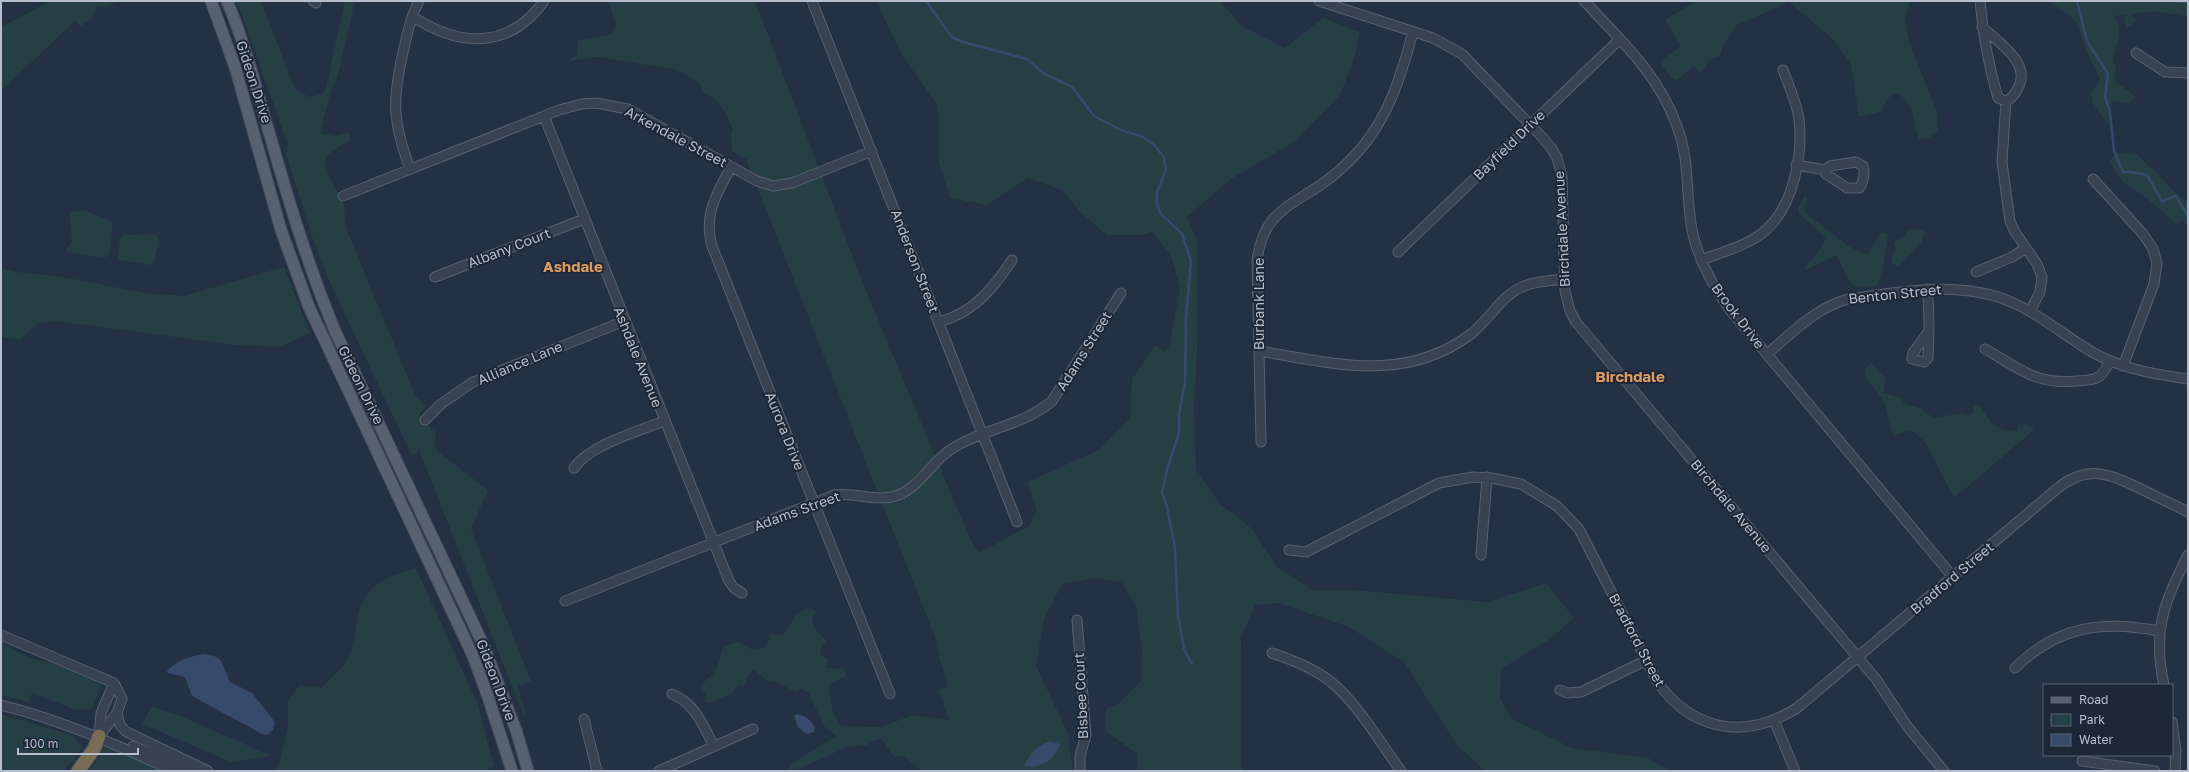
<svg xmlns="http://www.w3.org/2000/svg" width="2189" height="772" font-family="'Golos Text',sans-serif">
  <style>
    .green { fill: #263f44 }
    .water { fill: #374a6b }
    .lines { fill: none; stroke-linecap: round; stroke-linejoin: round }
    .stream { stroke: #374a6b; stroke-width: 2.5 }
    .minor-casing { stroke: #576070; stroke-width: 11 }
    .major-casing { stroke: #424b5c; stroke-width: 13 }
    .highway-casing { stroke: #434d5d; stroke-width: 15 }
    .minor { stroke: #394252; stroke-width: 9 }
    .major { stroke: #576172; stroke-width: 11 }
    .highway { stroke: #796c55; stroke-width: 13 }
    .labels { text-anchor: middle; stroke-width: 4; stroke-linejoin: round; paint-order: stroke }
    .street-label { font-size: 14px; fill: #b6bdcc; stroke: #1d2738 }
    .neighbourhood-label { font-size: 15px; font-weight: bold; fill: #dd9b60; stroke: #1d2738 }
  </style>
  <rect width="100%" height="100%" fill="#243043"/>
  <path class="green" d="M51 1H118L109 6 96 7 92 19 81 26 75 21 1 91V27Z
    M236 1H261L292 82 297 90 309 97 322 94 326 88 345 1H355L337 79 331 90 320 133 335 136 349 132 350 140 327 155 325 162 328 174 344 205 346 228 415 395 426 406 418 416 436 433 434 445 437 451 488 490 471 529 531 681 518 686 525 711V719L419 450 412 456 332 287 311 234 286 153 288 145 244 20Z
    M608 1H755L862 281 970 539 979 553 1029 526 1037 510 1027 482 1099 450 1130 418 1132 379 1155 345 1165 351 1169 346 1180 289 1171 255 1152 232 1142 235H1107L1081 213 1062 190 1028 178 987 205 950 198 939 163 938 106 902 55 876 1H1220L1242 26 1285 48 1323 18 1360 32 1354 59 1340 95 1294 142 1231 179 1187 217 1198 242 1197 352 1194 408 1196 469 1219 503 1251 528 1277 567 1313 590H1355L1487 602 1546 583 1574 618 1550 639 1501 669 1500 698 1512 719 1572 748 1648 758 1671 771H1485L1456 744 1404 662 1349 627 1278 603 1255 605 1241 638 1242 771H1137L1138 754 1105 731 1106 709 1118 704 1141 681 1142 650 1136 606 1121 582 1093 578 1062 584 1044 619 1036 666 1068 733 1073 771H921L904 756 895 757C888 752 888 744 881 739L874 741 867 745 847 747 801 768 786 771 794 762 836 736 824 726 809 693 802 689 795 692 777 682 767 681 754 670 747 677 744 687 738 685 732 693 710 703 706 702V694L700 690C701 681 711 678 715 671 719 666 722 649 723 648 727 645 733 644 738 642L751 649 764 648 770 639V634L780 635 786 632 796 614 810 607 817 613 812 616C812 627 820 635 827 641L820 650 821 655 828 660 827 668 837 669 843 667 847 675 829 685 833 713 842 726 881 727 913 715 949 720 939 690 947 687 933 632 746 159 732 152 731 135 733 130C726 113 721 100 704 93L698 82 677 70 598 57 568 61 578 54V40L612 34 616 26Z
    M1696 1H1910L1905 19 1910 44 1937 112 1938 130 1929 138 1919 139C1911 119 1917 109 1898 93L1891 95 1884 105 1883 111 1859 117 1851 65 1834 40 1789 2 1737 25 1723 45 1720 56 1709 60 1703 70 1699 72 1694 66 1677 80 1672 79 1660 63 1662 60 1681 46 1665 20Z
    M2049 1H2188V17L2153 11 2132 14 2136 22 2127 27 2123 18 2128 14 2114 16C2129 38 2106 52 2116 66L2114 79C2120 87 2129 89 2135 97L2129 103 2112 101C2107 109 2112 116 2108 125L2093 103 2091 93 2100 80 2099 76 2089 57 2076 21Z
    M2133 152C2142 156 2143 163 2151 167L2175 192 2188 203V228L2184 221 2176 223 2140 193 2123 182 2109 161 2118 153Z
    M1805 196 1807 199 1804 210 1806 213 1848 246 1867 255 1880 234 1885 232 1888 235 1883 267 1878 285 1858 288 1848 280 1837 255 1806 270 1804 268 1819 251 1826 238 1798 213V207Z
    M84 210 113 222 110 254 104 258 68 252 66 249 72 242 69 212Z
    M1915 229 1923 230 1925 232 1921 243 1898 267 1891 263 1895 248 1894 243 1906 234 1905 230Z
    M150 234 156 235 159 240 154 263 149 265 119 260 117 257 121 237 125 235Z
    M284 267 310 333 280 347 235 345 56 321 37 324 20 340 1 336V268L17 272 63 277 144 293 184 296Z
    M1871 363 1886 378 1883 393 1903 398V403L1922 409 1926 413 1935 418 1961 413 1969 415 1974 412 1973 407 1978 404C1995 424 1987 428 2017 432L2018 425C2024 422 2030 425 2034 430L1954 498 1925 442 1914 432 1908 431 1894 436C1887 424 1889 411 1883 400 1878 390 1864 381 1865 369Z
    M416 568 478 705 494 766 484 771H271L279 765 288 726V700L300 685 321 688C329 679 343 669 348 658 354 644 355 631 358 616 365 583 388 576 416 568Z
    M1 643 32 659 51 663 87 676 102 685 92 709 76 710 32 693 28 702 1 695Z
    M152 706 180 716 272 756 231 762 142 724Z
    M1 714 74 736 82 748 75 760 63 771H1Z
    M104 746 163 771H89L98 759Z"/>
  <path class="water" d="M204 654C225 656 222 665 230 682L252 693 275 722 273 730 267 735 262 734 192 696 185 677 168 673 167 671C178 659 188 657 204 654Z
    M797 714C806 716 811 720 815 728L813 732 806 734 798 727 794 716Z
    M1050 741 1060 744C1055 760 1041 769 1024 766 1030 754 1037 746 1050 741Z"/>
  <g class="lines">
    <path class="stream" d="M926 1 952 37 963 42 1027 59 1043 73 1072 87 1094 116 1121 130 1143 137 1154 145 1164 157 1166 170 1157 192V204L1160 213 1182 234 1191 261 1186 318 1185 383 1179 414V433L1167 470 1162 492 1167 507 1175 548 1178 616 1184 649 1192 664
      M2077 1 2087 41 2108 74 2105 97 2110 111 2114 151 2123 172H2131L2147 175 2162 201 2176 196 2188 216
      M2176 1 2188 2"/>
    <g class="minor-casing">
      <path id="minor" d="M313 1 316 3
        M812 1 1017 522
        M1319 1 1433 38 1462 54 1542 137 1552 149 1557 158 1562 176 1565 291 1570 311 1576 322 1876 679 1907 726 1944 771
        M1584 1C1620 39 1659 75 1677 126 1689 159 1686 183 1690 216 1693 251 1710 282 1730 310L1953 577
        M1980 1C1983 36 1988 64 1998 98L2006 101C2012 99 2015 94 2018 88 2032 63 1998 42 1982 27
        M412 16C458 47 509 50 544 1
        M2136 53 2165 72 2188 73
        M2006 101 2002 162 2010 221 2015 232 2037 264 2042 277 2040 292 2030 311
        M544 116 729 581 734 588 742 593
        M1856 162 1863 166C1865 172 1864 183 1859 188H1847L1826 174V170L1830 166Z
        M1796 165 1826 170
        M731 167C717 193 703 215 712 246L890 694
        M410 169C392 120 392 99 404 48 408 31 411 16 419 1
        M2093 179 2143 234 2153 249 2157 263 2154 284 2123 366
        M343 196 559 110 582 104 596 103 628 109 757 181 773 186 792 183 872 151
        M1398 252 1620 39
        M1701 260C1723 252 1750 245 1767 229 1794 204 1803 154 1799 120 1797 103 1789 86 1783 70
        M1976 272 2012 257 2026 248
        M435 277 584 219
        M1927 289C1930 313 1929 334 1928 358L1924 362 1912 359 1913 353 1929 331
        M939 322C973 313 993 289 1012 260
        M1985 349C2019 368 2035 385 2076 381 2096 380 2101 380 2110 361
        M1259 351C1333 363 1405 384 1471 334 1489 320 1501 296 1522 287 1534 281 1550 281 1564 279
        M1767 354C1792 333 1815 308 1848 299 1897 293 1946 282 1995 296 2032 307 2060 333 2092 352 2122 369 2154 374 2188 379
        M425 420 441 404 473 382 624 321
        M1261 442 1257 261C1263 213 1287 208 1322 184 1335 175 1347 164 1358 152 1389 117 1401 76 1413 32
        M574 468C591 444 637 432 664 421
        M1289 550 1306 552 1439 483 1473 477 1491 478 1521 484 1557 506 1579 529 1658 683C1694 732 1746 740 1797 708L2058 488C2088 464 2110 474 2141 489 2157 497 2172 504 2188 512
        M1481 555 1487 477
        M565 601 834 495C854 492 872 501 892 497 918 491 929 464 950 450 981 429 1023 426 1052 401L1121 293
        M1077 620 1086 735 1080 756V771
        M1 635 114 683 122 699 117 713 99 736
        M1272 653C1293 660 1313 668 1330 681 1359 705 1379 741 1401 771
        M2015 668C2057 626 2103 620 2159 631
        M2164 685C2152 631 2164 603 2188 555
        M1560 690 1567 693 1581 692 1647 660
        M672 694C695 703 703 726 714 746
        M1 705C62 720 117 745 174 771
        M117 713 120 725 125 731 208 771
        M584 719 597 771
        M1774 720 1795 771
        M2172 722 2176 751 2175 771
        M99 736 101 713 114 683
        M133 746 192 771
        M2082 761 2155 771
        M659 771 753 729"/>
    </g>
    <g class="major-casing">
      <path id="major" d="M211 1 235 67 281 230 309 307 473 656 487 694 512 771
        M227 1C245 43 256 88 269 132 288 199 308 266 335 331L483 644 516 730 528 771"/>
    </g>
    <g class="highway-casing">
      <path id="highway" d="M78 771 94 749 99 736"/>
    </g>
    <use href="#minor" class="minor"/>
    <use href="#major" class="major"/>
    <use href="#highway" class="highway"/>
  </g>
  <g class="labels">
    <g class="street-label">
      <text transform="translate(254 82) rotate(72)" y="5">Gideon Drive</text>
      <text transform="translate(676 137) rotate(28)" y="5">Arkendale Street</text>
      <text transform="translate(1509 145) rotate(-44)" y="5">Bayfield Drive</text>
      <text transform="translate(1562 229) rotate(-93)" y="5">Birchdale Avenue</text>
      <text transform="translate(509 248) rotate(-21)" y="5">Albany Court</text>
      <text transform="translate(915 261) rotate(69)" y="5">Anderson Street</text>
      <text transform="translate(1895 294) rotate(-6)" y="5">Benton Street</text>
      <text transform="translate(1259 304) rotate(-90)" y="5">Burbank Lane</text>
      <text transform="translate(1738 316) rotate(53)" y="5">Brook Drive</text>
      <text transform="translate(1084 351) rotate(-58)" y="5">Adams Street</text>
      <text transform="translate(638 357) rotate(68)" y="5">Ashdale Avenue</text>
      <text transform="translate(520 363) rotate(-23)" y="5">Alliance Lane</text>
      <text transform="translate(361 385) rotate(64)" y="5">Gideon Drive</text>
      <text transform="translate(785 431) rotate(68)" y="5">Aurora Drive</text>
      <text transform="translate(1731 506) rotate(50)" y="5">Birchdale Avenue</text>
      <text transform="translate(797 511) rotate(-20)" y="5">Adams Street</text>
      <text transform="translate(1952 578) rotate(-40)" y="5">Bradford Street</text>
      <text transform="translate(1637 640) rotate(62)" y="5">Bradford Street</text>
      <text transform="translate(496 680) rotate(69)" y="5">Gideon Drive</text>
      <text transform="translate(1081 696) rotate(-93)" y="5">Bisbee Court</text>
    </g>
    <g class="neighbourhood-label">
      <text x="573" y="272">Ashdale</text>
      <text x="1630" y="382">Birchdale</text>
    </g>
  </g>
  <rect width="2189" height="772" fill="none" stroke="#b6bdcc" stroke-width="4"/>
  <rect x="2043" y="684" width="130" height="72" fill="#1d2738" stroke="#5a6373"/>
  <rect x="2051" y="697" width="20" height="6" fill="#576172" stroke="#5a6373"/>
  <text x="2079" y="704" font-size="12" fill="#b6bdcc">Road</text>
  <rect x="2051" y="714" width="20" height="12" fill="#263f44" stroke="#5a6373"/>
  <text x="2079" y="724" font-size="12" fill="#b6bdcc">Park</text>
  <rect x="2051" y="734" width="20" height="12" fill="#374a6b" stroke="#5a6373"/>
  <text x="2079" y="744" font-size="12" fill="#b6bdcc">Water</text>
  <path d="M18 748v6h120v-6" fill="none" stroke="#b6bdcc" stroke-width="2"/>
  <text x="24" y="748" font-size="12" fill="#b6bdcc" stroke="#1d2738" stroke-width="3" paint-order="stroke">100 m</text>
</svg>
